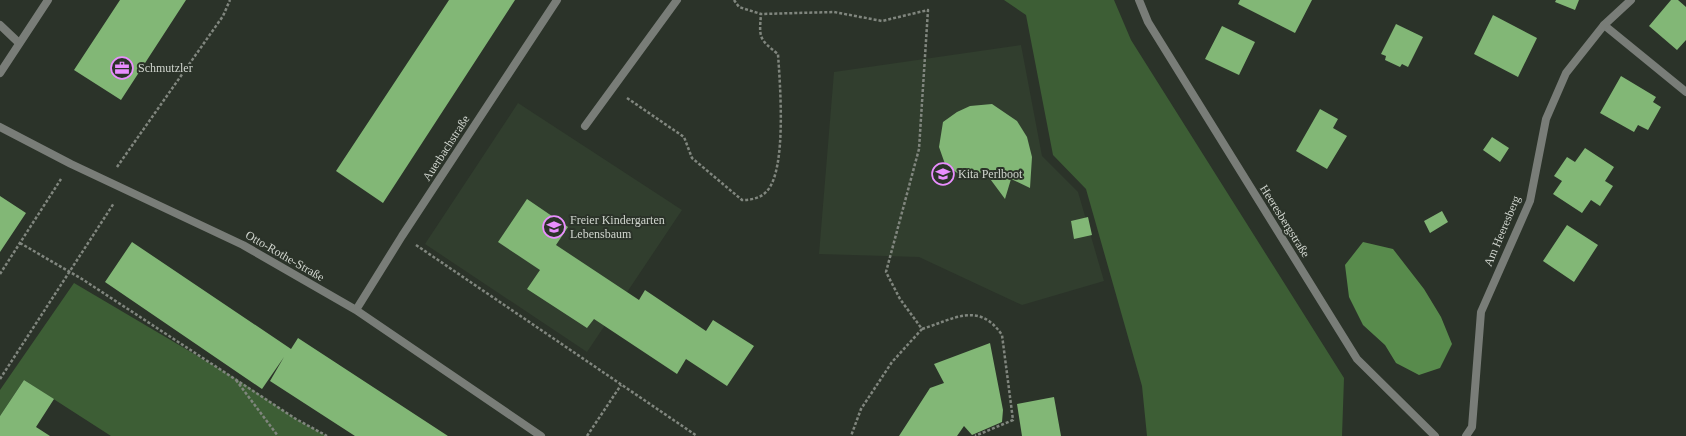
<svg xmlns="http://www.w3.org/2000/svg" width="1686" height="436" font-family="'Times New Roman',serif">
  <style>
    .built { fill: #313e2e }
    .green { fill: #3d5e35 }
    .water { fill: #588b4c }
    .building { fill: #82b776 }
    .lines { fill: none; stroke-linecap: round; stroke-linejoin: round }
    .path { stroke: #80867e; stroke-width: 2.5; stroke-dasharray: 3 2; stroke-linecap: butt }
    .service { stroke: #797d78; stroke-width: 8 }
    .minor { stroke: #797d78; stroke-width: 8 }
    .labels { text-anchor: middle; stroke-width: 4; stroke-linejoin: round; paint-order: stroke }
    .poi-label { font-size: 12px; fill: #d0d5ce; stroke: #2b3329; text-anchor: start }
    .street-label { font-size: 12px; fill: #d0d5ce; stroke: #2b3329 }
  </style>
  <rect width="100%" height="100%" fill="#2b3329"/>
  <path class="built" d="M1021 45 1042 156 1078 192 1104 281 1022 305 919 257 819 254 834 72Z
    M518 103 682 210 587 352 425 244Z"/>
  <path class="green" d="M1004 0H1114L1131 40 1344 378 1342 436H1147L1142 386 1086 189 1053 155 1026 15Z
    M74 283 235 378 296 419 327 436H111L24 380 0 416V390Z"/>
  <path class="water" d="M1363 242 1393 249 1424 289 1441 317 1452 344 1440 368 1419 375 1396 363 1385 345 1363 325 1349 297 1345 265Z"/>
  <path class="building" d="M120 0H186L121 100 74 70Z
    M449 0H515L383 203 336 171Z
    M1240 0H1312L1295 33 1238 4Z
    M1556 0H1579L1575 10 1555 2Z
    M1671 0H1678L1686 7V40L1677 50 1649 26Z
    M1493 15 1537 38 1518 77 1474 54Z
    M1396 24 1423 37 1408 67 1402 64 1400 67 1385 60 1386 56 1381 54Z
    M1222 26 1255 42 1239 75 1205 59Z
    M1621 76 1656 97 1653 102 1661 107 1648 130 1638 125 1634 132 1600 113Z
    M992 104 1017 121 1027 137 1032 157 1030 188 1011 179 1005 199 985 172 960 175 945 164 939 147 943 122 957 112 970 106Z
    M1320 109 1338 119 1333 128 1347 136 1327 169 1296 151Z
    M1492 137 1509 148 1500 162 1483 150Z
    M1585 148 1614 167 1605 181 1613 186 1600 206 1591 200 1582 213 1553 194 1562 181 1554 176 1567 157 1575 162Z
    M0 196 26 213 0 252Z
    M527 199 568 227 556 245 639 300 645 290 706 331 713 320 754 346 727 386 686 359 677 374 594 319 587 328 527 289 540 270 498 242Z
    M1442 211 1448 222 1430 233 1424 221Z
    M1088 217 1092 235 1074 239 1071 221Z
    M1567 225 1598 245 1574 282 1543 261Z
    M132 242 291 349 298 338 448 436H355L270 381 284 357 262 389 105 282Z
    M990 343 1003 410 1002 422 972 435 964 426 957 436H899L930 388 944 383 934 364Z
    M24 380 54 399 36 427 50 436H0V416Z
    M1054 397 1061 436H1022L1017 404Z"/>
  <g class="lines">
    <path class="path" d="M734 0 739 7 761 14 834 12 882 21 928 10 919 149 886 272 900 299 922 329 892 362 861 409 851 436
      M627 98 684 137 692 158 742 200C752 200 761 198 767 191 787 169 780 84 778 54 759 39 759 38 761 14
      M117 167 223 16 230 0
      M20 243 82 279 296 419 327 436
      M416 245 697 436
      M0 274 61 179
      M922 329C954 319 979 301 1002 335L1013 420 975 436
      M0 379 114 203
      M236 380 278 436
      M587 436 621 385"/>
    <path class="service" d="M0 25 19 43
      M1604 25 1686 92
      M585 126 677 0"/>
    <path class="minor" d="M1139 0 1148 22 1357 359 1435 436
      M0 73 48 0
      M0 127 71 164 243 245 356 310 541 436
      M356 310 402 236 557 0
      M1466 436 1472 427 1481 312 1530 201 1546 119 1566 73 1604 25 1631 0"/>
  </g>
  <defs>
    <g id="office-ring" transform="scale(1.15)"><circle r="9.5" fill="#2b3329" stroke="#e98efe" stroke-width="1.5"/><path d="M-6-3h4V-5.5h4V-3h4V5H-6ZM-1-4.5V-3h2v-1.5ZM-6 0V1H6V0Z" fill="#e98efe"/></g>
    <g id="school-ring" transform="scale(1.15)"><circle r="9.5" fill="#2b3329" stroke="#e98efe" stroke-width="1.5"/><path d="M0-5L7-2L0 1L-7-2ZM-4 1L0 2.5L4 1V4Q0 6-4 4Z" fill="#e98efe"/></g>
  </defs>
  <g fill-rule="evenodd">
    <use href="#office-ring" x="122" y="68"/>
    <use href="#school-ring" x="943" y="174"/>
    <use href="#school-ring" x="554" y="227"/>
  </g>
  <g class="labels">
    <g class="poi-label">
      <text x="138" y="72">Schmutzler</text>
      <text x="958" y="178">Kita Perlboot</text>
      <text x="570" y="224">Freier Kindergarten<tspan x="570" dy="14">Lebensbaum</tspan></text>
    </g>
    <g class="street-label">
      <text transform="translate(446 148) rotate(-57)" y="4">Auerbachstraße</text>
      <text transform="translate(1285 221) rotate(58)" y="4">Heeresbergstraße</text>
      <text transform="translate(1502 231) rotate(-67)" y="4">Am Heeresberg</text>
      <text transform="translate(285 256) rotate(30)" y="4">Otto-Rothe-Straße</text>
    </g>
  </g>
</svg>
